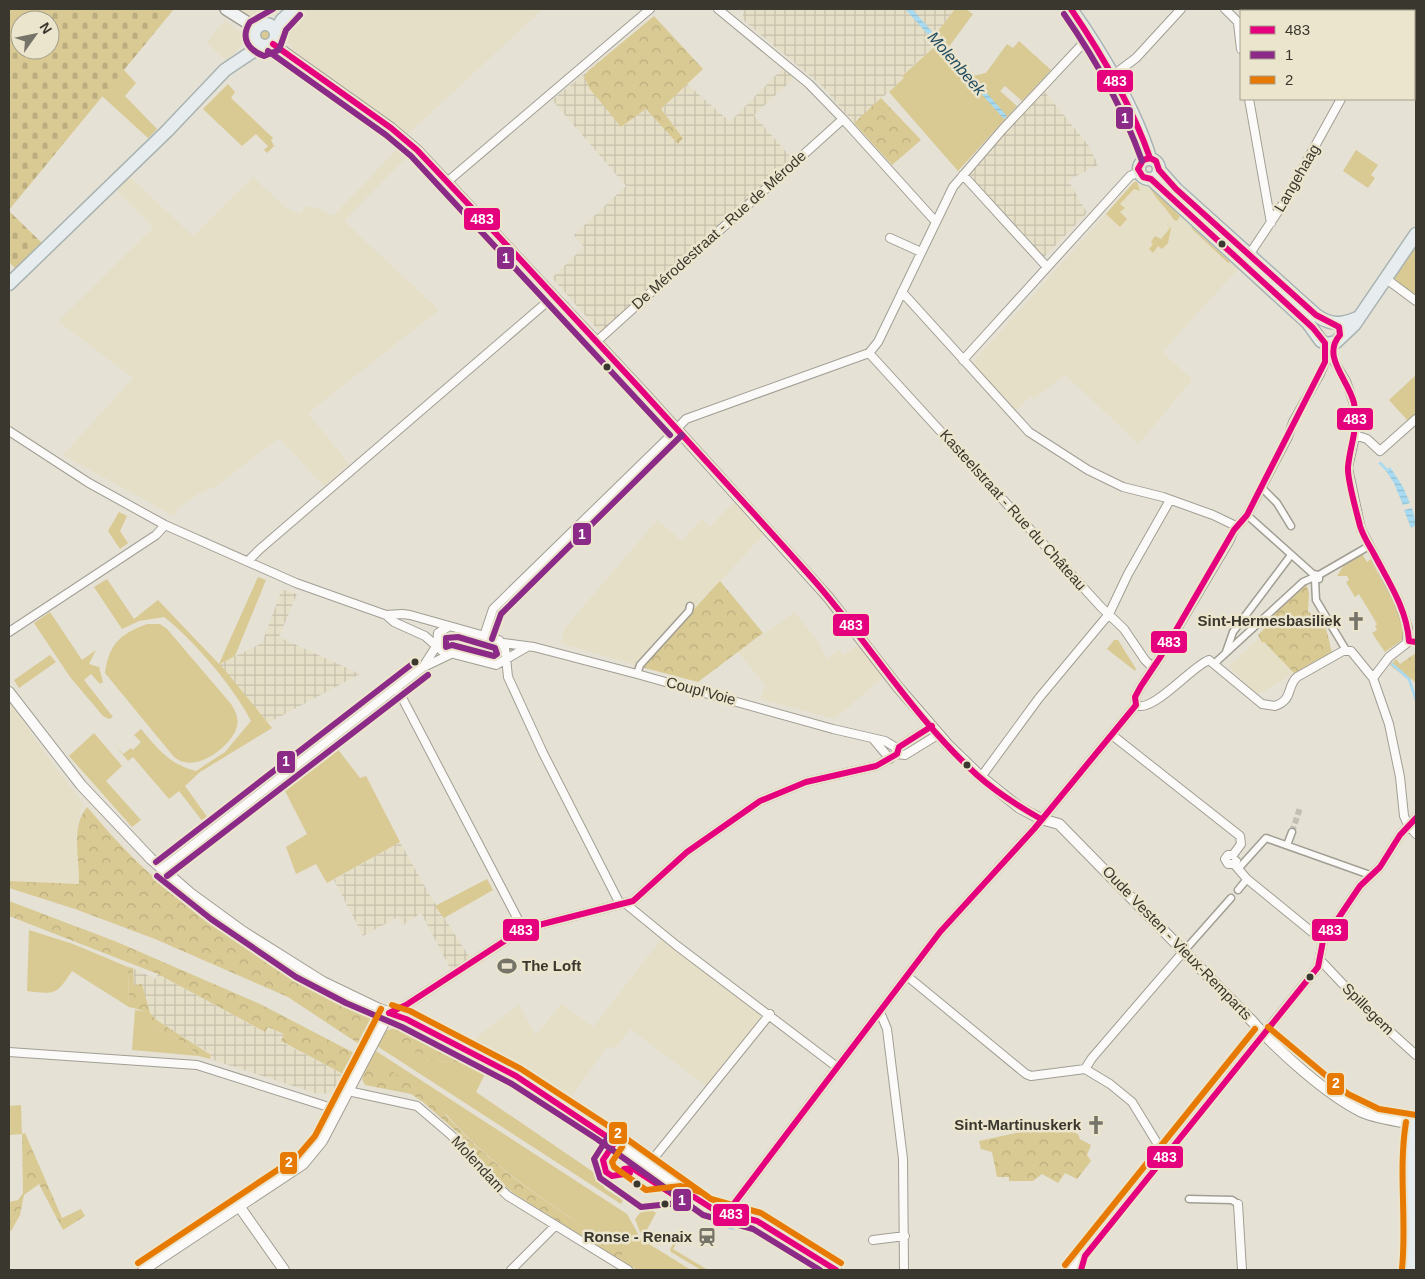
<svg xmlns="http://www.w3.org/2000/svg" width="1425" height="1279" font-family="Arial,sans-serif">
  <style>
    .built { fill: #e6dfc8 }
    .industrial { fill: url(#industrial-grid) }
    .green { fill: #d9c993 }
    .forest { fill: url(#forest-crowns) }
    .cemetery { fill: url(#cemetery-stones) }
    .water { fill: url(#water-rules) }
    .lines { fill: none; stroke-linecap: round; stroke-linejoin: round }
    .stream { stroke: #a8dbf1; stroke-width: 2.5 }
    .pedestrian-tunnel { stroke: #c3bfb3; stroke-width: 6; stroke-dasharray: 6 3; stroke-linecap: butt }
    .pedestrian-casing { stroke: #a19e94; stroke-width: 9 }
    .minor-casing { stroke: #a19e94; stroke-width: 10 }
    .tertiary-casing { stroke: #a19e94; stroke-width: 12 }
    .secondary-casing { stroke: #a19e94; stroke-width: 14 }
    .primary-casing { stroke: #a9b3b2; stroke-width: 15 }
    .pedestrian { stroke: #fbfaf9; stroke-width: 6 }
    .minor { stroke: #fbfaf9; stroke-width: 8 }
    .tertiary { stroke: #fbfaf9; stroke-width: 10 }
    .secondary { stroke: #f1f4f3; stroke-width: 11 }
    .primary { stroke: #e7edee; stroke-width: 12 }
    .bus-1-casing { stroke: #ece5cd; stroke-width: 10 }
    .bus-2-casing { stroke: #ece5cd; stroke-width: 10 }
    .bus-3-casing { stroke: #ece5cd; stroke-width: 10 }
    .bus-1 { stroke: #e5007d; stroke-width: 6 }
    .bus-2 { stroke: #8c2b87; stroke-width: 6 }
    .bus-3 { stroke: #e67a02; stroke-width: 6 }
    .bus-dot { fill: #3a382e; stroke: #ece5cd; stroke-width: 2 }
    .labels { text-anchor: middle; stroke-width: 5; stroke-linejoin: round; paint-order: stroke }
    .street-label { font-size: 15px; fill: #3a382e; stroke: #ece5cd }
    .poi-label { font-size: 15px; font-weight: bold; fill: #3a382e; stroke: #ece5cd; text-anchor: end }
    .water-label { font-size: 16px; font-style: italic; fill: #224c60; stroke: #ece5cd }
    .line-badge { stroke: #ece5cd; stroke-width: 2 }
    .badge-label { font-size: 14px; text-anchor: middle; font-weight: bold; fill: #fff }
  </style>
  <defs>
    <pattern id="industrial-grid" width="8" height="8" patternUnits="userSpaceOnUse" patternTransform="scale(1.25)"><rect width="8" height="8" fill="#e6dfc8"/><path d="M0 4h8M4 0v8" fill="none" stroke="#c6c0ac"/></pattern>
    <pattern id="forest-crowns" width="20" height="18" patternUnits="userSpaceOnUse" patternTransform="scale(1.25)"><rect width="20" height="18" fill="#d9c993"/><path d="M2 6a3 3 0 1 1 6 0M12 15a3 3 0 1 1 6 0" fill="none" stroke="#bbad7f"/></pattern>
    <pattern id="cemetery-stones" width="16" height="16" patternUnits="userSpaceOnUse" patternTransform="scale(1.25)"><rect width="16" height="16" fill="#d9c993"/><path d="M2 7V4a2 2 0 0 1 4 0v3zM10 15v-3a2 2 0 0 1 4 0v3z" fill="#bbad7f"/></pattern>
    <pattern id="water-rules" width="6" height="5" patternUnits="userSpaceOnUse" patternTransform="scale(1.25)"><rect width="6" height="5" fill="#a8dbf1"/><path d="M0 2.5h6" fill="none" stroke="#91bdcf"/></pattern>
  </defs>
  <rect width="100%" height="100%" fill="#e5e1d4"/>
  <path class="built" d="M237 9H278L268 16 253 19Z
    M305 9H543L408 134 294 51 285 37 286 31 289 24Z
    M225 20 240 32 243 38V44L227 60 206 43Z
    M401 145 411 153 344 221 439 310 308 413 349 464 324 486 279 438 215 487 200 493 178 508 174 516 63 455 133 378 58 321 154 227 117 190 130 177 193 236 253 177 285 207 300 214 307 206 318 208 333 216Z
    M1136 180 1150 188 1238 269 1162 352 1192 379 1139 444 1065 375 1034 399 1031 396 1015 411 974 364 975 360Z
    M735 501 764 534 641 667 561 643 565 628 657 520 682 541 701 519 710 527Z
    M795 612 816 639 827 659 839 650 843 656 859 644 884 676 835 719 760 699 765 685 738 652Z
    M1258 639 1271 648 1294 673 1257 695 1229 666Z
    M9 700 38 743 83 803 76 834 79 856V885L9 881Z
    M663 937 766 1014 710 1089 630 1029 616 1047 606 1048 567 1103 517 1072 467 1045 519 1004 535 1035 562 1004 593 1027Z"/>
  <path class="industrial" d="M743 9H955L935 35 941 41 902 75 904 78 854 123 822 86 743 20Z
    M782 69 794 78 754 115 793 160 601 333 552 278 584 247 574 235 626 186 552 100 588 71 584 77 622 127 646 109 683 137 661 109 687 84 730 122Z
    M1044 91 1089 146 1098 165 1068 180 1087 213 1043 258 969 176V171Z
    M282 589 297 594 279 637 360 674 268 723 219 664 262 643Z
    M400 842 429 894 470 958 451 970 421 913 403 925 398 917 363 936 334 880Z
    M133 968 155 979 158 974 264 1032 268 1027 284 1034 281 1042 345 1075 334 1093 318 1094 210 1059 211 1054 158 1021 150 1013 134 985Z"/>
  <path class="green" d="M9 9H39L30 20H20V33L9 47Z
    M955 9H966L973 14 948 48 972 76 986 73 1007 44 1013 48 1019 41 1051 70 1022 101 1005 86 1000 91 1017 106 958 171 889 92 904 78 902 76 941 41 935 35Z
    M259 36a6 6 0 1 1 12 0a6 6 0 1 1-12 0Z
    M123 69 136 83 125 96 157 129 148 138 102 96Z
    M228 84 235 92 231 98 273 138 271 140 274 146 267 153 264 150 268 146 256 134 242 146 203 109Z
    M1356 150 1378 165 1371 175 1375 178 1368 188 1343 171Z
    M1134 182H1137L1140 191 1134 189 1120 204 1125 208 1120 212 1127 219 1120 227 1106 214Z
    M1149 186 1180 216 1177 221 1174 220C1166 207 1156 200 1149 186Z
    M1166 223 1171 228 1168 243 1162 249 1158 246 1153 253 1149 249 1153 244 1151 242 1155 236 1161 239 1170 228Z
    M1192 227 1230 262 1228 263 1191 228Z
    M1416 244V297L1394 278Z
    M1416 375V416L1409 422 1389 400Z
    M119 512 127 516 120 531 128 543 120 549 108 531Z
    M1362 554 1367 562 1371 559C1378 578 1411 621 1402 640L1385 652 1372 633 1377 630 1375 626 1377 624 1359 594 1355 597 1346 582 1349 580 1347 576H1337L1344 565Z
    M258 577 266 580 235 656 220 664 272 728 200 772 185 786 208 818 203 822 179 791 169 799 133 757 128 761 114 744 123 754 131 748 133 750 141 742 134 735 141 729C157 748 170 765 196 771L225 752 251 721C236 690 192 638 164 617L139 621 122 629 94 587 107 579 134 619 158 600 219 664Z
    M50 612 82 660 96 650 89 664 99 667 103 682 100 684 91 674 84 680 113 717 109 719 103 716 70 677 34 623Z
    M147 624H160L167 629 231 704C235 710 239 718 237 726 233 744 203 767 185 762 181 762 177 759 174 757L105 673C109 644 120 634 147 624Z
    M449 634 496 647 498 654 495 657 446 646 443 639Z
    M1114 640H1118L1136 669 1135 671 1107 649Z
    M50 655 56 662 19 688 14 680Z
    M94 733 122 766 106 781 141 820 132 827 69 756Z
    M336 747 360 778 366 776 400 842 327 883 316 864 296 874 286 847 307 834 283 787Z
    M487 879 493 890 444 918 435 906Z
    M29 930 73 944 128 967 129 1007 72 971C56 996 54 994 27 991Z
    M135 1010 145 1011V1022L180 1040 199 1056 132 1050Z
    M396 1027 392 1038 431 1061 460 1062 485 1074 476 1092 608 1182 604 1188 623 1200 621 1204 377 1046 386 1031Z
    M376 1051 627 1214 641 1239 691 1270H637L620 1260 622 1251C558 1209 496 1172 445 1113L448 1109 366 1069Z
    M21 1105 22 1134 9 1135V1106Z
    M650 1209 656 1213 645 1233 660 1242 658 1245 640 1232 635 1219 640 1213Z
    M678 1236 680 1237 673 1249 708 1270H701L671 1252 670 1249Z"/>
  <path class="forest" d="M654 16 703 69 661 109 683 138 678 144 646 109 621 127 590 89 584 77 588 71Z
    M881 98 921 140 892 165 854 123Z
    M720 581 763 633 698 682 641 667Z
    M1306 584 1309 593 1308 612C1328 619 1327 635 1332 652L1294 673 1264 642 1262 643 1258 635 1266 627 1263 624Z
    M1416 653V684L1412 679 1409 680 1390 665 1396 659 1400 664Z
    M87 807C106 829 125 851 147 871 212 931 291 978 371 1016L373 1021 359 1044 288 997 265 987 155 939 75 909 9 888V881L79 884C80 859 70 828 87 807Z
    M9 901 117 942 260 1004 356 1054 345 1075 281 1041 284 1034 268 1027 265 1032 158 974 9 916Z
    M128 967 133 968 134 985 142 984 150 1013 158 1021 211 1055 210 1059 199 1056 180 1040 145 1022V1011L129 1007Z
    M396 1027 460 1062 431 1061 391 1038Z
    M385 1067 449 1109 445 1114C496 1172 558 1210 623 1251L620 1260 513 1193 485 1167 457 1132 423 1102 411 1094 365 1085 362 1079 366 1069Z
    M1046 1120 1078 1134 1080 1139 1091 1145 1087 1155 1091 1161 1077 1179 1065 1173 1058 1183 1042 1174 1033 1181H1009V1177H997L992 1152 981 1149 979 1141 1039 1128Z
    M25 1133 62 1218 81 1209 85 1216 63 1230 39 1184 24 1195 20 1215 11 1231 9 1230V1202L18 1200 23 1193 22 1134Z"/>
  <path class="cemetery" d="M39 9H174L9 210V46L20 32V50H50V20H30Z
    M9 211 43 244 16 269 9 262Z"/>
  <path class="water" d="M905 9H912L1007 116 1004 119Z
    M1390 467 1403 487 1410 503 1403 505 1394 483 1386 471Z
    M1412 508 1416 525 1411 528 1404 510Z
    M707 1213 736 1220 739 1227 734 1230C725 1228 708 1220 707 1213Z"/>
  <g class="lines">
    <path class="stream" d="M1380 463 1388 471
      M1392 664 1409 679 1416 700"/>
    <path class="pedestrian-tunnel" d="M1292 832 1300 808"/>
    <g class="pedestrian-casing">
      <path id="pedestrian" d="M1262 488 1277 503 1291 526
        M1247 515 1313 574 1319 575
        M1319 579V575L1369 546
        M1315 580 1316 600 1346 650
        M1226 652 1233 632 1291 555
        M1215 663 1303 582 1312 578
        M637 674 640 665 689 611 690 606
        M1287 845 1292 832
        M1238 869 1266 838 1370 875
        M1238 890 1247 879
        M1184 951 1231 898
        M1189 1199 1232 1200 1238 1204"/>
    </g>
    <g class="minor-casing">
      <path id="minor" d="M718 9 809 84 843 119 936 222
        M1225 9 1241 25
        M1246 11 1248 9
        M1373 11 1374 9
        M1238 23 1241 49
        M1112 76 1136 58 1181 9
        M1249 99 1271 223
        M963 175 1047 267
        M447 182 650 9
        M890 238 921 252
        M1249 255 1283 204 1341 99
        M1385 278 1416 301
        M902 292 1029 432 1088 470 1123 487 1163 497 1213 515 1236 526
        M596 342 843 119
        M1333 343 1332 358 1346 381 1354 404 1356 432 1348 468 1361 529 1398 600 1408 628 1407 643 1389 657 1373 678
        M869 353 1101 607 1124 629 1145 660 1150 665 1156 664
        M963 360 1130 176 1139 172
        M9 431 89 483 165 525 296 583 386 615 394 622 425 636 442 651 496 665 527 647
        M1355 435 1367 439 1380 451 1416 419
        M248 561 260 549 554 296
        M386 615 402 614 410 615 499 640 505 648 508 677 543 753 620 904
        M9 632 156 535 165 525
        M484 636 493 609 666 440 686 419 869 353 878 342 953 187 1002 130 1090 36
        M503 643 534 647 637 674 833 729 885 741 895 747 897 754
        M426 666 451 654
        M397 688 523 929
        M1136 705C1152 714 1192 666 1209 660L1262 704 1275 706C1294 699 1286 687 1297 677L1343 651H1351L1373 678 1389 724 1400 777 1404 816 1408 825 1416 834
        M1112 735 1240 836 1241 844 1233 855H1228L1225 859 1228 864H1234
        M874 740 890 759
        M897 754 905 755 939 734
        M981 777 1039 698 1109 614 1128 574 1170 500
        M1236 861 1234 864 1247 879 1323 941
        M162 869 423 667 437 645 438 633 448 627
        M626 904 676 945 837 1067
        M1321 961 1374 1017 1416 1055
        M907 976 1026 1074 1031 1076 1085 1069 1110 1084 1132 1102 1165 1156
        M880 1012 887 1029 903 1159 904 1270
        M389 1013 406 1005 523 929 633 901 687 852 760 801 806 782 876 766 897 754 899 747 932 726
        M9 1052 197 1065 338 1110
        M1085 1069 1092 1058 1184 951
        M348 1091 417 1106 451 1135 485 1174 508 1196 628 1270
        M649 1164 770 1014
        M1238 1204 1242 1270
        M726 1214 940 932 1034 829 1136 705 1135 697 1141 686 1161 656 1230 540 1234 530 1247 515 1288 437 1293 422 1320 374 1325 362V343
        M873 1240 905 1236
        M511 1270 555 1226
        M1072 1270 1318 967 1323 941 1360 886 1380 867 1400 835 1416 818"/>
    </g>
    <g class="tertiary-casing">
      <path id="tertiary" d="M273 44 391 128 417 150 645 394 828 597 897 686 948 745 981 777 1020 808 1041 819 1059 824 1252 1021C1277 1050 1327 1095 1362 1112 1378 1119 1397 1121 1415 1124
        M9 692 81 785 151 859 190 893 242 931 323 982 377 1008 406 1019 516 1076 602 1132 707 1207 757 1221 836 1270
        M239 1206 284 1270
        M143 1270 303 1164 322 1141 389 1013"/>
    </g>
    <g class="secondary-casing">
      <path id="secondary" d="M226 9 256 28"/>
    </g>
    <g class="primary-casing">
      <path id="primary" d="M1071 9C1101 51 1135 109 1150 158
        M254 35a11 11 0 1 1 22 0a11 11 0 1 1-22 0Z
        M276 30 282 20 294 9
        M1139 169a10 10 0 1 1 20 0a10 10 0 1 1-20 0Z
        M1159 170 1176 189 1316 315C1330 325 1341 325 1357 318
        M1151 179 1308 323 1321 341 1327 344 1336 342 1354 325 1416 234
        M9 284 167 131 225 70 261 46
        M1411 1270C1419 1220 1401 1168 1416 1118"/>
    </g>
    <use href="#pedestrian" class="pedestrian"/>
    <use href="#minor" class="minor"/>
    <use href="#tertiary" class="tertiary"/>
    <use href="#secondary" class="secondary"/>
    <use href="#primary" class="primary"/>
    <g class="bus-1-casing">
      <path id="bus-1" d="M1071 9C1103 56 1131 104 1150 158
        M273 44 391 128 417 150C550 290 682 433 811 577 868 641 913 717 977 775 996 792 1018 806 1041 819
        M389 1013 406 1005 523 929 633 901 687 852 760 801 806 782 876 766 897 754 899 747 932 726
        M389 1013 406 1019 516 1076 615 1142 603 1160 606 1172 612 1176 630 1173
        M624 1169 632 1168 672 1194 694 1197 716 1211 757 1221 836 1270
        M726 1214 940 932 1034 829 1136 705 1135 697 1141 686 1161 656 1234 530 1247 515 1325 362V343L1313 328 1151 179 1143 177 1138 169 1143 160 1150 158 1156 161 1159 170 1176 189 1316 315 1339 327 1340 335C1321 356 1348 379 1354 403 1359 428 1350 444 1348 467 1347 480 1357 513 1360 526 1363 536 1369 545 1374 554 1388 581 1407 609 1409 641L1416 642
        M1081 1270 1085 1256 1318 967 1323 941 1360 886 1380 867 1400 835 1416 818"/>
    </g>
    <g class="bus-2-casing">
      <path id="bus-2" d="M273 9 250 22C240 38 248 50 264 56L279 50 286 30 300 15
        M1064 14C1096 60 1123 108 1142 161
        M268 51 386 135 411 156 670 435
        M458 637 495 648 497 654 494 656 452 645 446 647V638Z
        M492 639 501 614 682 435
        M156 862 416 661
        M157 876 211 919 296 977 346 1003 402 1027 512 1084 597 1139 703 1215 753 1229 820 1270
        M167 876 428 675
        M608 1137 594 1159 600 1178 641 1207 679 1203 695 1209"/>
    </g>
    <g class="bus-3-casing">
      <path id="bus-3" d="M392 1005 410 1011 521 1069 607 1125 711 1199 761 1213 841 1263
        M1268 1027 1348 1094 1379 1109 1416 1115
        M622 1147 612 1162 614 1167 646 1190 681 1186 703 1193
        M138 1263 297 1157 315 1136 381 1009
        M1065 1265 1255 1029
        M1402 1269C1407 1220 1398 1171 1406 1122"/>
    </g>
    <use href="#bus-1" class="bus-1"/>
    <use href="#bus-2" class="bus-2"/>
    <use href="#bus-3" class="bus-3"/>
  </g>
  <defs>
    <g id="church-bare" transform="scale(1.5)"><path d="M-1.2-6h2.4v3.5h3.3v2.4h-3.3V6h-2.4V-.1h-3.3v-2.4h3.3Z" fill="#767368" stroke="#ece5cd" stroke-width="2.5" paint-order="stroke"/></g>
    <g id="stadium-bare" transform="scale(1.5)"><path d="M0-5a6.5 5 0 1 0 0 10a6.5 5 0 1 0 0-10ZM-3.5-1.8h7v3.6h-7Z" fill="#767368" stroke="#ece5cd" stroke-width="2.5" paint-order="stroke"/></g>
    <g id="station-bare" transform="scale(1.5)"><path d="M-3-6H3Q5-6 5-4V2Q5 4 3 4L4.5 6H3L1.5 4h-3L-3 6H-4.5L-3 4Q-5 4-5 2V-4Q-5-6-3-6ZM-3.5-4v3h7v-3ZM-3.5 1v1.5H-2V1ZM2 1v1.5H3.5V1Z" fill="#767368" stroke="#ece5cd" stroke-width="2.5" paint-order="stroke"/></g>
  </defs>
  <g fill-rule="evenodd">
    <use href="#church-bare" x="1356" y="621"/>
    <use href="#stadium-bare" x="507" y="966"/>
    <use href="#church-bare" x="1096" y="1125"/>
    <use href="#station-bare" x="707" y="1237"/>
  </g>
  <g class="bus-dot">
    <circle cx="1222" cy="244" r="4.5"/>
    <circle cx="607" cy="367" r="4.5"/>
    <circle cx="415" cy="662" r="4.5"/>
    <circle cx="967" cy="765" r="4.5"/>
    <circle cx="1310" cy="977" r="4.5"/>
    <circle cx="637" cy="1184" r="4.5"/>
    <circle cx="665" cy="1204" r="4.5"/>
  </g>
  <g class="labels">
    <g class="street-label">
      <text transform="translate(1297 178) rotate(-60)" y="5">Langehaag</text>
      <text transform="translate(719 230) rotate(-42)" y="5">De Mérodestraat - Rue de Mérode</text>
      <text transform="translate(1013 510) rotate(48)" y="5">Kasteelstraat - Rue du Château</text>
      <text transform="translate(701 691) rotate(15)" y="5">Coupl'Voie</text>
      <text transform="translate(1177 943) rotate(46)" y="5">Oude Vesten - Vieux-Remparts</text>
      <text transform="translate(1368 1009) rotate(45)" y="5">Spillegem</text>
      <text transform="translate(478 1164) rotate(47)" y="5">Molendam</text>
    </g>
    <g class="poi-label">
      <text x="1341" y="626">Sint-Hermesbasiliek</text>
      <text x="522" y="971" text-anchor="start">The Loft</text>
      <text x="1081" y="1130">Sint-Martinuskerk</text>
      <text x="692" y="1242">Ronse - Renaix</text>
    </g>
    <g class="water-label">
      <text transform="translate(957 63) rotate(49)" y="6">Molenbeek</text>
    </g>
  </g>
  <g class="line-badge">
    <rect x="1096" y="69" width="38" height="24" rx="5" fill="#e5007d"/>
    <rect x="1115" y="106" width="19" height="24" rx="5" fill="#8c2b87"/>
    <rect x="463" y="207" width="38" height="24" rx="5" fill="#e5007d"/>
    <rect x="496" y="246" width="19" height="24" rx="5" fill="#8c2b87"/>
    <rect x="1336" y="407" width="38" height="24" rx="5" fill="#e5007d"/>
    <rect x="572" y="522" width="20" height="24" rx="5" fill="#8c2b87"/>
    <rect x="832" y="613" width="38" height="24" rx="5" fill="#e5007d"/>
    <rect x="1150" y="630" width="38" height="24" rx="5" fill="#e5007d"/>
    <rect x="276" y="750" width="20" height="24" rx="5" fill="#8c2b87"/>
    <rect x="502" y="918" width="38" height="24" rx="5" fill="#e5007d"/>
    <rect x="1311" y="918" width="38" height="24" rx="5" fill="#e5007d"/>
    <rect x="1326" y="1072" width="19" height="24" rx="5" fill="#e67a02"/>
    <rect x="608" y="1121" width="20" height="24" rx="5" fill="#e67a02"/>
    <rect x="1146" y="1145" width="38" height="24" rx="5" fill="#e5007d"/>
    <rect x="279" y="1151" width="19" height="24" rx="5" fill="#e67a02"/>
    <rect x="672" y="1188" width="20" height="24" rx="5" fill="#8c2b87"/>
    <rect x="712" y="1203" width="38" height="24" rx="5" fill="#e5007d"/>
  </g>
  <g class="badge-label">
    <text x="1115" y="86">483</text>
    <text x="1125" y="123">1</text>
    <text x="482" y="224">483</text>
    <text x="506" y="263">1</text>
    <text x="1355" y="424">483</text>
    <text x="582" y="539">1</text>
    <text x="851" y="630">483</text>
    <text x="1169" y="647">483</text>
    <text x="286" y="766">1</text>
    <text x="521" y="935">483</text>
    <text x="1330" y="935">483</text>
    <text x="1336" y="1088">2</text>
    <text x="618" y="1138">2</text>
    <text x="1165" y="1162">483</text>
    <text x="289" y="1167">2</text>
    <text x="682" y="1205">1</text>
    <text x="731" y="1219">483</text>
  </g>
  <rect width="1425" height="1279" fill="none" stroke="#3a382e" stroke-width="20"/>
  <rect x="1240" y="10" width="175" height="90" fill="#ece5cd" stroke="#a5a08d"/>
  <rect x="1250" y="26" width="25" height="8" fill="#e5007d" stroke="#a5a08d"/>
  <text x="1285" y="35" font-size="15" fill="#3a382e">483</text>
  <rect x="1250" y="51" width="25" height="8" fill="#8c2b87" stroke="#a5a08d"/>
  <text x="1285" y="60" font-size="15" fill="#3a382e">1</text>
  <rect x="1250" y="76" width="25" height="8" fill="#e67a02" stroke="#a5a08d"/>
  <text x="1285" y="85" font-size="15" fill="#3a382e">2</text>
  <g transform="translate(35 35) rotate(57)"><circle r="24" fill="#ece5cd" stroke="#a5a08d"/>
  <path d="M0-4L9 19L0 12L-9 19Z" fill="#767368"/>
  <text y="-8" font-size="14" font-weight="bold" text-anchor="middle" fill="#3a382e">N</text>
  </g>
</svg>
